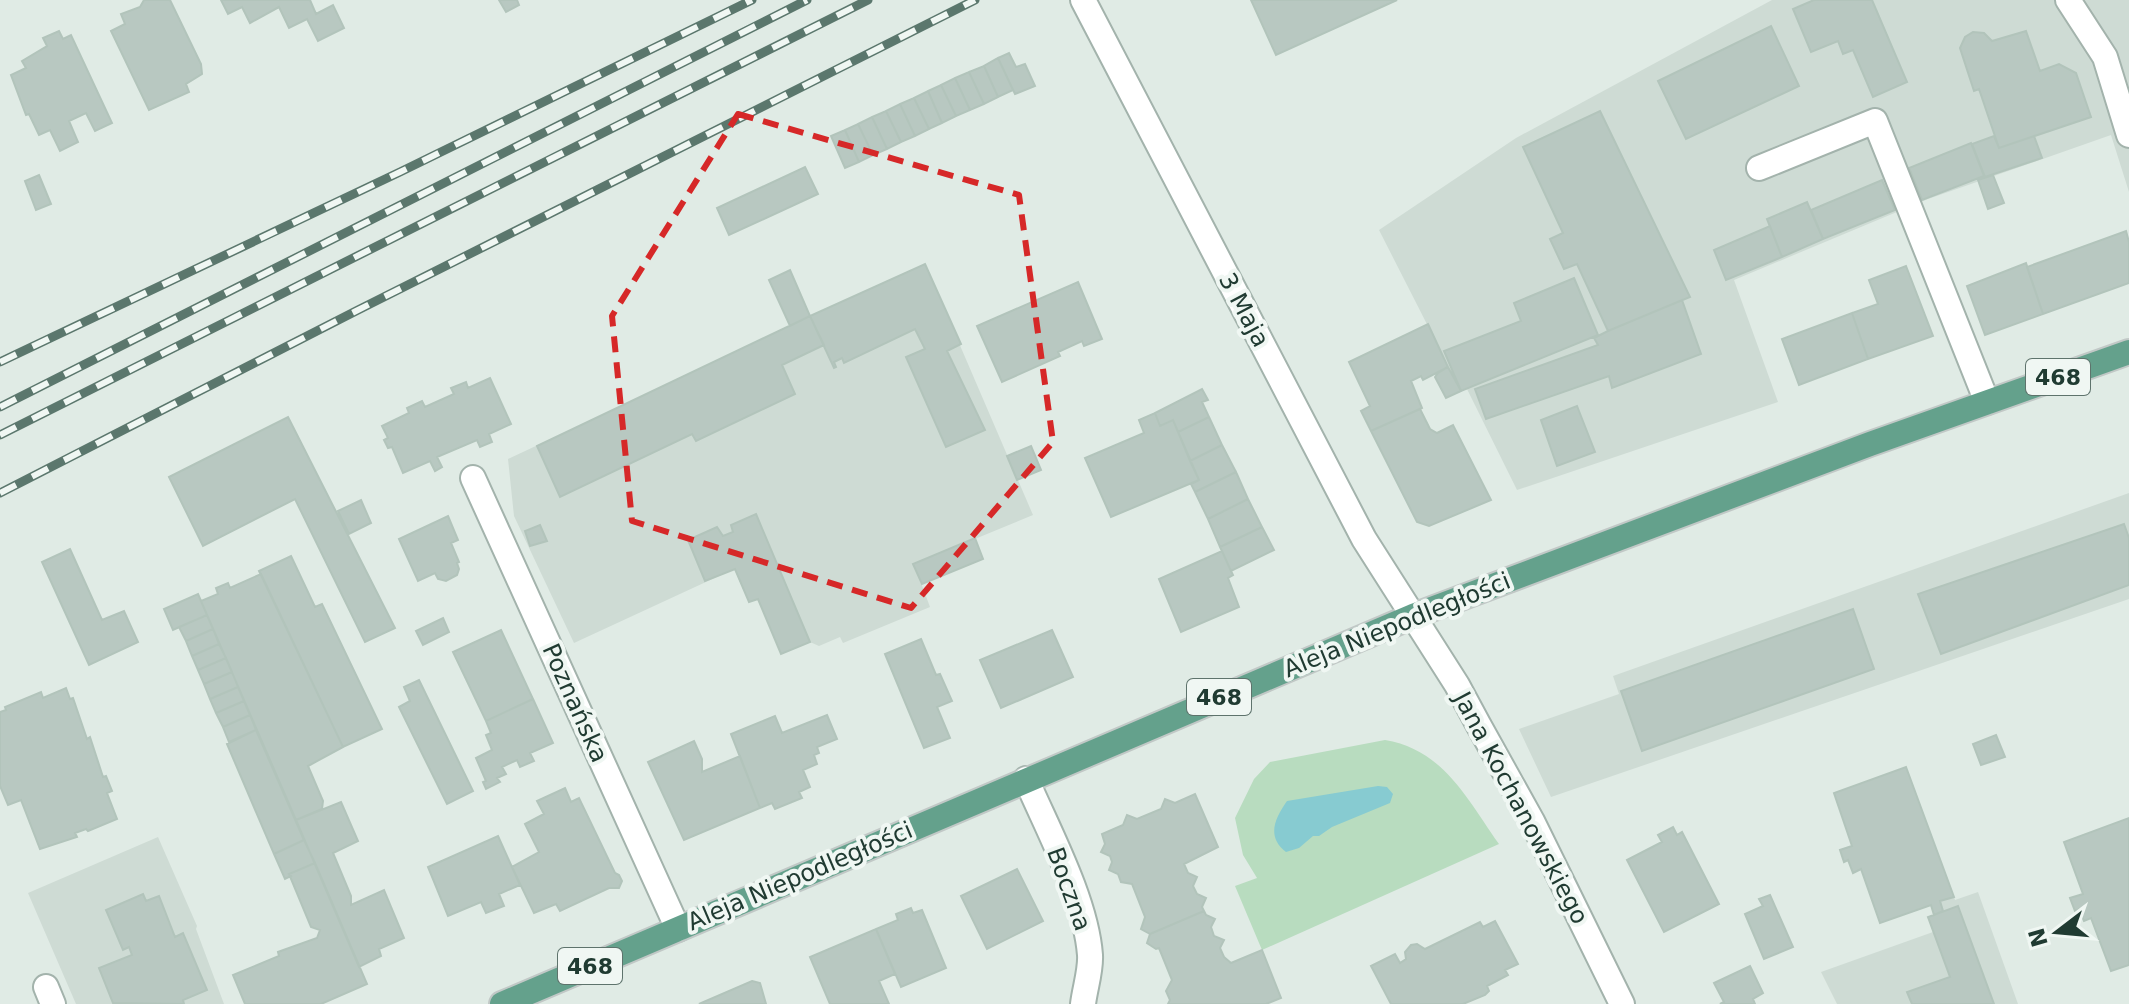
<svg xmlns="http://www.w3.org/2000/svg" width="2129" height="1004" font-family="'DejaVu Sans',sans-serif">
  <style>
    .built { fill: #cedbd4 }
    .green { fill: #b8dcbf }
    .water { fill: #87cbd1 }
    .building { fill: #b8c8c1; stroke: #b2c4bb; stroke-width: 2 }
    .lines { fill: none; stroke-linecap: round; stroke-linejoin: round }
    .minor-casing { stroke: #a3b3ac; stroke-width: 28 }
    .major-casing { stroke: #c1c8c6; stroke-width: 28 }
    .minor { stroke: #fff; stroke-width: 24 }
    .major { stroke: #64a18c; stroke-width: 24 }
    .rail-casing { stroke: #5b776d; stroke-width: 9 }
    .rail { stroke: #f0f7f3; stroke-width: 6; stroke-dasharray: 18; stroke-linecap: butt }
    .marked { fill: none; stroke: #d62828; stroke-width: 6; stroke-dasharray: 16 10; stroke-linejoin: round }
    .labels { text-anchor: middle; stroke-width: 8; stroke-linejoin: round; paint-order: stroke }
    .shield { fill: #f0f7f3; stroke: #5e736c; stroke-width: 2 }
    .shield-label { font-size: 22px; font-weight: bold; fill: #203b32 }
    .street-label { font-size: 24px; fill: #203b32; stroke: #f0f7f3 }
  </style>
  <rect width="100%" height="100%" fill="#e0ebe5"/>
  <path class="built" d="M1772 0H2129V192L2111 135 1928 199 1734 280 1778 402 1517 490 1467 389 1461 391 1379 230 1516 138Z
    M925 264 1033 515 914 564 930 607 843 643 840 637 819 646 810 642 781 654 758 599 749 602 734 569 574 643 514 516 508 459Z
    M2129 493V599L1551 797 1519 729 1619 694 1613 676Z
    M158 837 197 926 196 929 224 1004H76L28 893Z
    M1978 892 2018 1004H1837L1821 972 1933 932 1928 917 1943 911 1940 901 1954 897 1955 900Z"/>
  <path class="green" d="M1385 740C1444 750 1467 799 1499 844L1262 950 1235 886 1257 878 1243 855 1235 818 1254 779 1270 762Z"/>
  <path class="water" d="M1378 786 1387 787 1393 794 1390 803 1332 827 1319 836H1313L1299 848 1286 852C1266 837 1275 818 1287 801Z"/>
  <path class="building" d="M144 0H170L201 64 202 74 186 84 189 92 149 110 111 31 125 24 121 14 140 7Z
    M221 0H310L316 14 333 5 344 28 318 41 307 19 289 28 279 7 250 23 242 7 228 14Z
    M499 0H517L519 5 506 12Z
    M1251 0H1397L1276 55Z
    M1814 0H1872L1907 82 1873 97 1853 50 1843 54 1838 41 1811 52 1793 9Z
    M1771 26 1799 86 1686 139 1658 81Z
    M59 31 63 39 71 35 112 123 95 131 86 113 69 121 78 142 60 151 50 130 39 135 29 114 26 115 11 75 26 68 22 61 47 46 43 38Z
    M2026 31 2040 71 2059 64 2076 73 2091 117 1999 148 1979 89 1974 91 1960 48 1965 37 1973 32 1984 33 1992 41Z
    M1009 53 1016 67 1025 64 1035 86 1015 94 998 58Z
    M998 58 1013 90 998 97 984 66Z
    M984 66 998 97 984 104 969 72Z
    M969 72 984 104 970 110 955 78Z
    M955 78 970 110 956 116 941 85Z
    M941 85 956 116 942 123 928 91Z
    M928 91 942 123 929 129 914 98Z
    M914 98 929 129 915 136 900 104Z
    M900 104 915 136 901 142 886 111Z
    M886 111 901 142 887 149 872 117Z
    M1600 111 1690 297 1608 331 1577 264 1564 269 1550 239 1563 233 1523 147Z
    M872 117 887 149 873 155 858 124Z
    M858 124 873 155 859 162 845 130Z
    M845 130 859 162 845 168 831 136Z
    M1994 136 1999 148 2034 136 2042 158 1985 177 1972 144Z
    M1971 143 1984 176 1922 200 1909 168Z
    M805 167 818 194 729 235 717 208Z
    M39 175 51 204 36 210 25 181Z
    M1993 175 2004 203 1988 209 1978 180Z
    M1882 180 1895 210 1823 239 1811 210Z
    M1807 202 1823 239 1782 257 1767 219Z
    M1770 226 1782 257 1726 280 1714 250Z
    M2126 231 2129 242V283L2043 314 2027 267Z
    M2026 263 2043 314 1985 335 1967 286Z
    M925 264 961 344 947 351 985 430 946 447 906 357 925 349 915 329 844 363 842 358 834 362 836 367 834 368 810 316Z
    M1906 266 1933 336 1868 359 1852 313 1878 304 1869 280Z
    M790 270 810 316 790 326 769 280Z
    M1574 278 1598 335 1461 391 1444 351 1521 321 1514 303Z
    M1078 282 1102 339 1084 346 1082 341 1058 352 1060 356 1002 382 977 326Z
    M1682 300 1701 354 1612 388 1609 376 1486 419 1475 389 1598 345 1594 338 1608 331Z
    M1852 313 1868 359 1799 385 1782 339Z
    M810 316 824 345 782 365 795 394 696 441 692 434 560 497 537 446Z
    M1428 324 1448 367 1423 380 1421 376 1411 381 1422 408 1371 431 1361 411 1370 406 1349 362Z
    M1448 367 1461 391 1446 398 1435 377 1438 373Z
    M490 378 511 424 489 434 492 442 480 447 477 440 437 457 442 467 435 471 430 461 403 473 392 447 388 448 384 440 388 438 382 426 409 413 407 408 422 401 425 407 454 394 451 388 466 382 468 388Z
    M1202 389 1208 400 1202 402 1209 417 1178 432 1173 420 1160 426 1155 413Z
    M1577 406 1595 452 1557 466 1541 420Z
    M1420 409 1430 429 1437 433 1453 425 1491 500 1429 526 1417 522 1371 431Z
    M1155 413 1160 426 1173 420 1199 480 1111 517 1085 458 1144 433 1139 420Z
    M288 417 395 628 365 642 295 499 203 546 169 477Z
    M1209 417 1222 445 1190 461 1178 432Z
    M1222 445 1236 472 1195 492 1191 484 1199 480 1190 461Z
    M1031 446 1041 470 1017 480 1007 456Z
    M1236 472 1248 499 1208 519 1195 492Z
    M1248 499 1262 527 1220 547 1208 519Z
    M361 500 371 523 349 534 338 511Z
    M756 514 810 642 781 654 758 599 749 602 735 569 705 581 688 540 717 527 723 536 733 532 731 525Z
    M448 516 458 540 451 543 459 562 457 563 459 569 457 575 446 581 438 579 435 573 418 581 399 539Z
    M2124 524 2129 538V585L1941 654 1918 594Z
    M540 525 547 541 530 546 525 531Z
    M1262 527 1274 550 1231 571 1220 547Z
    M975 538 983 559 922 584 913 564Z
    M70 549 102 620 124 611 138 642 89 665 42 562Z
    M1222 551 1231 571 1233 575 1228 578 1239 607 1181 632 1159 579Z
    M291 556 315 607 322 604 382 729 343 747 259 571Z
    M261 574 343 747 308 766 323 801 322 809 296 820 201 601 218 594 216 588 228 583 230 588Z
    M198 594 207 615 173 630 164 609Z
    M1853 609 1874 669 1642 751 1621 691Z
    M207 615 213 629 186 641 179 627Z
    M443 618 449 632 423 645 416 631Z
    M213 629 219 644 192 656 186 641Z
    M501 630 533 699 486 721 453 652Z
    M1052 630 1073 677 1001 708 980 660Z
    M921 639 936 675 940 674 952 701 937 707 950 738 924 748 885 654Z
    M219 644 226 658 198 670 192 656Z
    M226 658 232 672 204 684 198 670Z
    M232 672 238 687 210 699 204 684Z
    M419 680 473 791 447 804 399 707 410 701 404 687Z
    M238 687 244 701 216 713 210 699Z
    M66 688 70 699 73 698 87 739 90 737 103 777 106 776 112 791 107 793 117 819 88 831 86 829 75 833 77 837 40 849 21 800 8 805 0 786V712L6 710 5 707 41 692 43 698Z
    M533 699 553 743 530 753 534 761 520 767 517 760 502 767 506 774 497 778 500 782 486 789 483 782 486 781 476 758 492 750 486 735 491 733 486 721Z
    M244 701 250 715 223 727 216 713Z
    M250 715 256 730 229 742 223 727Z
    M827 715 837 739 817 747 819 753 814 755 817 764 803 770 810 787 799 792 802 798 775 809 772 803 760 808 731 734 775 716 782 733Z
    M256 730 304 840 274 854 227 744Z
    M1996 735 2005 757 1981 765 1973 744Z
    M694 741 702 759V772L740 756 760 808 684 840 648 762Z
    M1906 767 1954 897 1940 901 1943 911 1934 915 1931 905 1880 923 1861 869 1853 873 1848 860 1844 862 1840 850 1852 846 1834 793Z
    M565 788 571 802 579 798 615 873 619 875 622 881 619 888H609L560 911 556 904 534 913 512 867 539 852 525 824 544 814 537 801Z
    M1195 794 1218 847 1184 864 1188 873 1197 877 1193 886 1197 894 1206 898 1202 907 1204 911 1150 934 1141 929 1145 917 1132 884 1121 882 1118 874 1109 870 1112 862 1110 856 1101 852 1105 844 1102 834 1123 825 1127 815 1137 819 1161 809 1165 799 1175 803Z
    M341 802 358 841 333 853 351 896V905L384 890 404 938 379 949 381 956 359 967 296 820Z
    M2129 818V965L2111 971 2091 918 2084 921 2079 909 2075 911 2070 898 2083 894 2064 842Z
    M1673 827 1677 835 1682 832 1719 904 1664 932 1627 860 1662 842 1658 835Z
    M498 836 520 885 499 894 504 906 486 913 481 902 448 916 428 867Z
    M304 840 315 863 289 874 291 876 285 879 274 854Z
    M315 863 367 984 321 1004H245L233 975 279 956 278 952 317 938 320 930 311 927 289 874Z
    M1017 869 1043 921 987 949 961 896Z
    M143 894 146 901 159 896 175 937 183 933 207 990 183 1000 184 1004 113 1003 99 968 132 955 129 947 123 950 106 910Z
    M1770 895 1793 947 1764 959 1745 914 1763 906 1759 899Z
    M1958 906 1994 1004H1912L1907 992 1950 977 1928 917Z
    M911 908 913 913 922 910 946 968 901 987 876 929 898 920 896 914Z
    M1204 911 1206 915 1215 919 1211 927 1214 936 1224 940 1220 948 1224 957 1231 963 1262 950 1281 998 1266 1004H1168L1170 1000 1166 991 1172 980 1159 948 1156 949 1147 943 1150 934Z
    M1495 921 1518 964 1505 970 1508 975 1487 986 1489 991 1485 995 1463 1004H1391L1371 966 1395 954 1400 963 1406 959 1405 952 1411 945 1417 944 1425 949 1480 922 1483 927Z
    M876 929 895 974 879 981 889 1004H830L810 957Z
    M1750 966 1763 993 1753 999 1755 1004H1720L1724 1002 1714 983Z
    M752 981 760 983 766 1004H699Z"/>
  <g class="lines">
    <g class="minor-casing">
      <path id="minor" d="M1083 0 1364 539 1457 685 1478 724 1532 821 1622 1004
        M2068 0 2105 57 2129 135
        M1759 168 1875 121 1987 402
        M473 478 678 929
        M1026 779C1048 830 1086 900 1090 955 1091 970 1085 988 1083 1004
        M46 987 53 1004"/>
    </g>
    <g class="major-casing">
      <path id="major" d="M502 1004 1413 616 1870 444 2129 352"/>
    </g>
    <use href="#minor" class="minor"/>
    <use href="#major" class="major"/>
    <g class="rail-casing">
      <path id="rail" d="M0 362 400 172 752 0
        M0 407 807 0
        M0 435 868 0
        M0 493 356 311 975 0"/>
    </g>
    <use href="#rail" class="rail"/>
  </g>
  <path class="marked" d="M738 114 1019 195 1053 442 911 608 632 521 612 316Z"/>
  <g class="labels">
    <g class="shield">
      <rect x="2026" y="359" width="64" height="36" rx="6"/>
      <rect x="1187" y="679" width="64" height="36" rx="6"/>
      <rect x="558" y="948" width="64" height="36" rx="6"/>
    </g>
    <g class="shield-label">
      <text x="2058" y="385">468</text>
      <text x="1219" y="705">468</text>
      <text x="590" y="974">468</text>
    </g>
    <g class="street-label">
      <text transform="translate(1244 310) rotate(62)" y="8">3 Maja</text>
      <text transform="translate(1397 625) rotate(-22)" y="8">Aleja Niepodległości</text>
      <text transform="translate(575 703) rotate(66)" y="8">Poznańska</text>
      <text transform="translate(1521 808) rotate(62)" y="8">Jana Kochanowskiego</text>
      <text transform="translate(800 876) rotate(-23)" y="8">Aleja Niepodległości</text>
      <text transform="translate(1069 889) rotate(70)" y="8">Boczna</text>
    </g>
  </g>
  <g transform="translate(2057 932) rotate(254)" stroke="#f0f7f3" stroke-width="6" paint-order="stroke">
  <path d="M0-6L14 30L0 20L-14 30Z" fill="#203b32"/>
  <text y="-12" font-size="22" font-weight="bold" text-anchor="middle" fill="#203b32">N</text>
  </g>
</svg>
